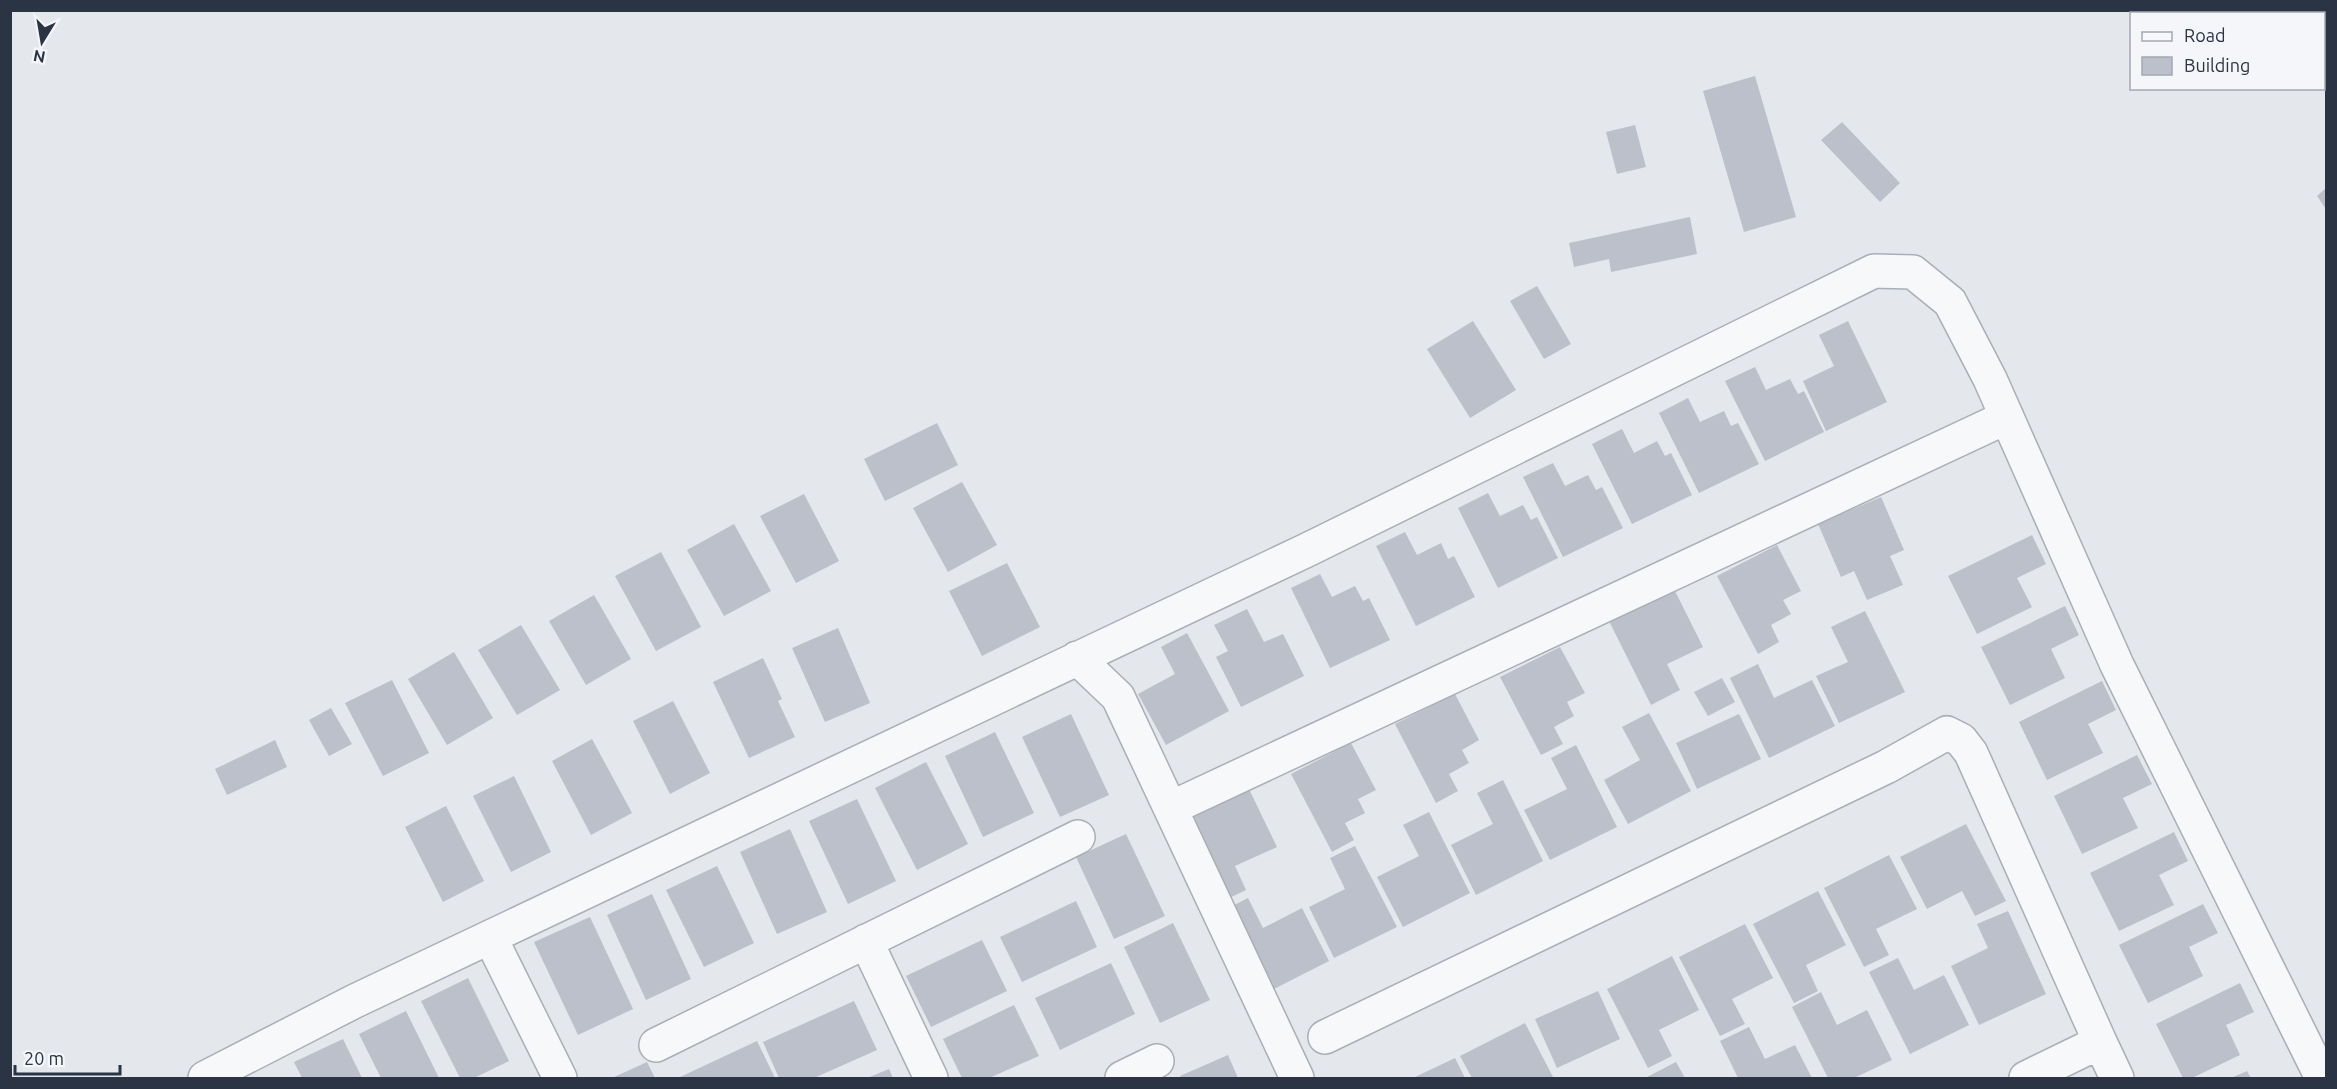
<svg xmlns="http://www.w3.org/2000/svg" width="2337" height="1089" font-family="Ubuntu,sans-serif">
  <style>
    .building { fill: #bbc0ca }
    .lines { fill: none; stroke-linecap: round; stroke-linejoin: round }
    .minor-casing { stroke: #a9aeb7; stroke-width: 36 }
    .minor { stroke: #f7f8fa; stroke-width: 33 }
  </style>
  <rect width="100%" height="100%" fill="#e4e7ec"/>
  <path class="building" d="M1755 76 1796 217 1744 232 1703 91Z
    M1842 122 1900 183 1880 202 1821 140Z
    M1635 125 1646 167 1617 174 1606 132Z
    M2326 188V209L2317 196Z
    M1690 217 1697 254 1611 272 1609 259 1574 267 1569 243Z
    M1537 286 1571 344 1544 359 1510 301Z
    M1473 321 1516 390 1470 418 1427 349Z
    M1848 321 1887 402 1826 431 1803 381 1834 366 1819 335Z
    M1755 367 1766 390 1790 379 1798 394 1804 391 1824 432 1765 461 1725 381Z
    M1688 398 1700 422 1724 411 1731 426 1738 423 1759 464 1699 493 1659 413Z
    M937 423 958 465 885 501 864 459Z
    M1622 429 1634 453 1657 441 1665 456 1671 453 1692 495 1632 524 1592 444Z
    M1553 463 1565 486 1588 475 1596 490 1602 487 1623 528 1563 557 1523 477Z
    M962 482 997 545 948 572 913 508Z
    M1488 493 1500 516 1523 505 1531 520 1537 517 1558 558 1498 588 1458 508Z
    M804 494 839 561 796 583 760 516Z
    M1881 497 1904 550 1890 556 1903 585 1867 600 1854 571 1841 577 1818 524Z
    M734 524 771 591 724 616 687 550Z
    M1405 532 1417 555 1441 543 1448 559 1454 556 1475 597 1416 626 1376 546Z
    M2032 535 2046 564 2017 578 2032 607 1977 634 1948 576Z
    M1777 545 1801 591 1783 600 1791 614 1771 625 1779 642 1758 654 1717 576Z
    M661 552 701 627 656 651 615 576Z
    M1007 563 1040 627 982 656 949 591Z
    M1320 574 1332 597 1355 586 1363 601 1369 598 1390 640 1330 668 1291 588Z
    M1672 585 1703 647 1667 664 1680 690 1651 705 1607 617Z
    M594 595 631 659 586 685 549 621Z
    M2065 606 2079 635 2051 649 2065 678 2010 705 1981 647Z
    M1247 609 1264 642 1283 634 1304 676 1241 707 1216 657 1228 651 1214 625Z
    M1865 611 1905 692 1839 723 1816 676 1848 662 1831 627Z
    M521 625 560 690 517 715 478 650Z
    M838 628 870 703 825 722 792 648Z
    M1187 633 1229 711 1166 745 1138 694 1175 674 1161 647Z
    M1560 647 1585 693 1567 702 1574 716 1554 727 1563 744 1541 755 1500 677Z
    M454 652 493 718 447 745 408 679Z
    M763 658 782 699 778 701 795 737 749 758 713 682Z
    M1758 664 1774 698 1812 680 1835 726 1769 758 1730 678Z
    M1722 678 1735 702 1708 716 1694 692Z
    M392 680 429 753 383 776 345 703Z
    M2102 681 2116 710 2088 724 2103 753 2047 780 2019 722Z
    M1455 694 1479 740 1462 750 1469 763 1449 774 1458 791 1436 803 1395 724Z
    M673 701 710 773 670 794 633 721Z
    M331 708 352 744 329 756 309 720Z
    M1649 713 1691 791 1628 824 1604 780 1640 760 1622 727Z
    M1071 714 1109 795 1060 817 1022 737Z
    M1739 714 1761 759 1697 789 1676 743Z
    M995 732 1034 813 983 837 945 756Z
    M592 739 632 813 591 835 552 761Z
    M275 740 287 767 227 795 215 769Z
    M1351 743 1376 790 1358 799 1365 813 1345 823 1354 840 1332 852 1291 774Z
    M1576 745 1617 827 1550 860 1524 810 1567 789 1551 758Z
    M2137 755 2152 784 2123 798 2138 828 2082 854 2054 796Z
    M926 762 968 844 917 870 875 788Z
    M514 776 551 852 511 872 473 796Z
    M1503 780 1543 861 1476 895 1451 845 1493 824 1477 793Z
    M1249 789 1277 847 1235 866 1246 890 1225 900 1187 819Z
    M857 799 896 881 848 904 809 821Z
    M446 806 484 881 443 902 405 827Z
    M1429 812 1470 893 1403 927 1377 877 1419 856 1403 825Z
    M1966 824 2006 901 1975 916 1962 891 1927 909 1900 857Z
    M790 829 827 912 777 934 740 852Z
    M2174 832 2188 861 2159 875 2174 905 2119 931 2090 873Z
    M1126 834 1165 916 1114 939 1076 857Z
    M1355 846 1397 927 1334 958 1309 907 1345 889 1330 858Z
    M1889 855 1917 909 1876 929 1889 955 1864 967 1824 888Z
    M717 866 754 943 704 967 666 890Z
    M1818 891 1846 945 1806 965 1818 991 1794 1003 1753 924Z
    M652 894 691 979 646 1000 607 915Z
    M1248 898 1263 928 1302 908 1329 961 1266 993 1223 911Z
    M1076 901 1097 947 1022 982 1000 937Z
    M2203 904 2218 933 2189 947 2203 976 2148 1003 2119 945Z
    M2008 911 2046 994 1979 1025 1951 966 1988 948 1977 924Z
    M590 917 633 1009 578 1035 534 942Z
    M1173 923 1210 1000 1160 1023 1124 947Z
    M1745 924 1773 978 1732 999 1745 1024 1720 1036 1679 957Z
    M982 940 1007 991 931 1027 906 976Z
    M1672 956 1699 1010 1659 1030 1672 1056 1648 1068 1607 989Z
    M1898 958 1914 990 1944 975 1969 1025 1910 1054 1869 972Z
    M1111 963 1135 1014 1060 1050 1035 998Z
    M468 978 509 1061 474 1078H460L421 1001Z
    M2240 983 2254 1012 2226 1025 2240 1055 2192 1078H2183L2156 1024Z
    M1598 991 1620 1039 1557 1068 1535 1019Z
    M1821 992 1837 1025 1867 1010 1892 1060 1854 1078H1828L1792 1007Z
    M854 1001 877 1050 814 1078H779L763 1042Z
    M1014 1005 1039 1056 989 1078H962L943 1039Z
    M406 1011 439 1078H381L359 1034Z
    M1525 1023 1553 1077 1472 1078 1460 1056Z
    M1749 1027 1765 1059 1795 1045 1812 1078H1738L1720 1041Z
    M343 1039 362 1078H302L294 1062Z
    M757 1041 775 1078H678Z
    M1228 1055 1238 1078H1181L1180 1076Z
    M1455 1058 1465 1078H1413Z
    M647 1062 655 1078H612Z
    M1676 1062 1685 1078H1648L1647 1077Z
    M889 1069 893 1078H867Z
    M2247 1071 2251 1078H2231Z"/>
  <g class="lines">
    <g class="minor-casing">
      <path id="minor" d="M1077 658 1118 697 1297 1078
        M1171 808 2007 417
        M490 937 560 1078
        M866 941 931 1078
        M1325 1037 1886 767 1947 733 1961 740 1971 753 2100 1042
        M656 1045 1078 837
        M205 1078 355 1001 1307 550 1874 271 1913 272 1950 302 1990 379 2117 665 2322 1078
        M1122 1078 1157 1061
        M2026 1078 2100 1042 2117 1078"/>
    </g>
    <use href="#minor" class="minor"/>
  </g>
  <rect width="2337" height="1089" fill="none" stroke="#2b3445" stroke-width="24"/>
  <rect x="2130" y="12" width="195" height="78" fill="#f4f6f9" stroke="#a4a8b1" stroke-width="1.5"/>
  <rect x="2142" y="32" width="30" height="9" fill="#f7f8fa" stroke="#a4a8b1" stroke-width="1.5"/>
  <text x="2184" y="42" font-size="18" fill="#2b3445">Road</text>
  <rect x="2142" y="57" width="30" height="18" fill="#bbc0ca" stroke="#a4a8b1" stroke-width="1.5"/>
  <text x="2184" y="72" font-size="18" fill="#2b3445">Building</text>
  <g transform="translate(42 42) rotate(191)" stroke="#f4f6f9" stroke-width="4.5" paint-order="stroke">
  <path d="M0-4.5L10 22L0 15L-10 22Z" fill="#2b3445"/>
  <text y="-9" font-size="16" font-weight="bold" text-anchor="middle" fill="#2b3445">N</text>
  </g>
  <path d="M15 1065v9h105v-9" fill="none" stroke="#2b3445" stroke-width="3"/>
  <text x="24" y="1065" font-size="18" fill="#2b3445" stroke="#f4f6f9" stroke-width="4.5" paint-order="stroke">20 m</text>
</svg>
